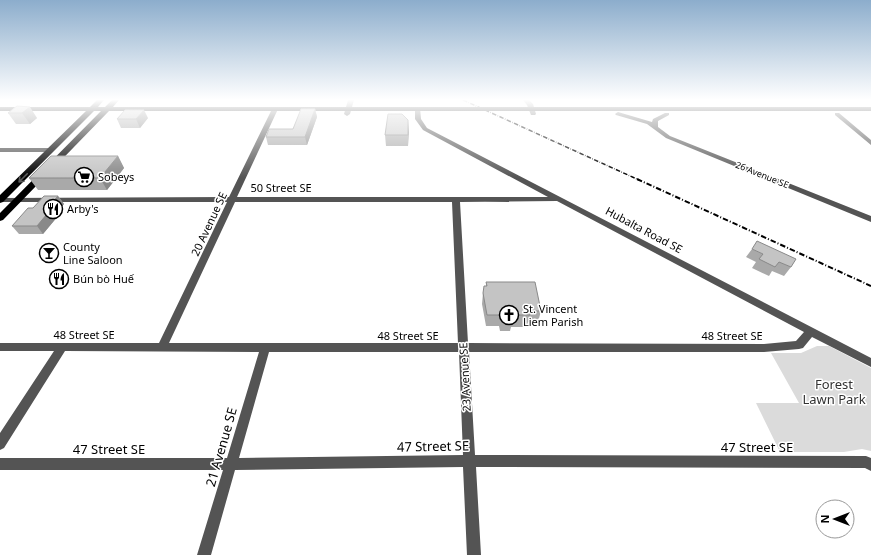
<svg xmlns="http://www.w3.org/2000/svg" width="871" height="555" font-family="'Noto Sans',sans-serif">
  <style>
    .green { fill: #dbdbdb }
    .lines { fill: none; stroke-linecap: round; stroke-linejoin: round }
    .minor { fill: #545454; fill-rule: evenodd }
    .major { fill: #000; fill-rule: evenodd }
    .rail-far1 { stroke: #000; stroke-width: 1.5; stroke-dasharray: 4.5 1.5 0.5 1.5; stroke-linecap: butt }
    .rail { stroke: #000; stroke-width: 2; stroke-dasharray: 5.5 2 1 2; stroke-linecap: butt }
    .wall { fill: #a9a9a9 }
    .shaded-wall { fill: #898989 }
    .building { fill: #c4c4c4; stroke: #898989 }
    .oneway { stroke: #595959 }
    .labels { text-anchor: middle; stroke-width: 3; stroke-linejoin: round; paint-order: stroke }
    .far-street-label { font-size: 9px; fill: #000; stroke: #fff }
    .poi-label { font-size: 11px; fill: #000; stroke: #fff; text-anchor: start }
    .street-label { font-size: 11px; fill: #000; stroke: #fff }
    .near-park-label { font-size: 13px; fill: #323232; stroke: #fff }
    .near-street-label { font-size: 13px; fill: #000; stroke: #fff }
  </style>
  <rect width="100%" height="100%" fill="#fff"/>
  <path class="green" d="M817 346H829L871 368V451L862 449 844 452H780L756 403H799L771 353H801Z"/>
  <g class="lines">
    <path class="minor" d="M348 100H354L350 114 347 116 344 114Z
      M523 100H529L533 104 536 114 535 115H531L527 105Z
      M275 107 278 109 237 197H548L423 130 415 119V109L420 108 421 119 427 128 871 358V367L812 337 803 348 799 349 764 352H469L475 455 866 456 871 458V471L865 468 476 467 481 555H467L463 467 235 470 211 555H197L223 470H0V458H227L259 352 65 351 4 448 0 450V433L54 351H0V343H159L227 202H0V198L229 197 272 109ZM557 201 804 332 796 341 764 344 468 343 460 202ZM235 202H452L458 343H169ZM269 352H459L463 455 239 458Z
      M618 112 652 122 653 119 665 113H669V115L658 121V127L670 136 871 216V222L666 138 647 124 616 115 615 114Z
      M835 113H839L871 140V145L835 115Z
      M0 148H50L53 150 50 152H0Z"/>
    <path class="major" d="M97 100H104L98 107H105L112 100H119L113 107H871V111H109L3 220 0 221V213L101 111H94L3 202 0 203V195L86 111H0V107H90Z"/>
    <path class="rail-far1" d="M463 100 639 180"/>
    <path class="rail" d="M637 179 871 286"/>
  </g>
  <path class="wall" d="M17 106 37 118 30 124H16L8 113Z
    M315 109 317 117 307 145H268L266 137 293 129Z
    M148 118 140 128H121L117 119Z
    M408 120V146H386L385 135Z
    M118 156 124 168 107 190H38L29 178Z
    M58 196 64 204 56 213 58 216 43 234H19L12 226Z
    M752 249 791 267 784 276 772 271 769 276 752 268 756 262 746 257Z
    M486 282 541 311 538 322H528L527 327H511L510 331H500L499 326H486L482 304 483 293 486 286Z"/>
  <path class="shaded-wall" d="M30 107 37 118 30 124 22 113Z
    M315 109 317 117 307 145 305 137Z
    M144 110 148 118 140 128 136 119Z
    M408 120 409 132 408 146Z
    M118 156 124 168 107 190 100 178Z
    M58 196 64 204 56 213 58 216 43 234 37 226 47 208Z"/>
  <path class="building" d="M17 106 30 107 22 113H8Z
    M301 109H315L305 137H266L269 129H293Z
    M125 110H144L136 119H117Z
    M388 114H402L408 120V135H385Z
    M51 156H118L100 178H29Z
    M44 196H58L47 208H52L37 226H12L28 208H33Z
    M757 241 796 259 791 267 779 262 775 267 759 259 763 254 752 249Z
    M486 282H535L541 311H529L530 315H512V319H502L501 315H487L483 293 484 286H487Z"/>
  <defs><path id="oneway-shaft" d="M-6 0H5M1.5-3L5.5 0L1.5 3" fill="none" stroke-width="1.6" stroke-linecap="round" stroke-linejoin="round"/></defs>
  <use class="oneway" href="#oneway-shaft" transform="translate(23 178) rotate(135)"/>
  <linearGradient id="sky" x2="0" y2="1"><stop stop-color="#8cadcc"/><stop offset="0.56" stop-color="#fff"/><stop offset="1" stop-color="#fff" stop-opacity="0"/></linearGradient>
  <rect width="871" height="178" fill="url(#sky)"/>
  <defs>
    <g id="supermarket-ring" transform="scale(1)"><circle r="9.5" fill="#fff" stroke="#000" stroke-width="1.5"/><path d="M-6-5.5h2.5l.6 2H6L4.5 2H-2.5L-4.4-4H-6ZM-1.5 3.2a1.3 1.3 0 1 0 .1 0ZM3 3.2a1.3 1.3 0 1 0 .1 0Z" fill="#000"/></g>
    <g id="restaurant-ring" transform="scale(1)"><circle r="9.5" fill="#fff" stroke="#000" stroke-width="1.5"/><path d="M-5-6h1v4h1v-4h1v4h1v-4h1v5L-1.5 .5V6h-2V.5L-5-1ZM5-6V6H3V1.5H1.5Q1.5-4 5-6Z" fill="#000"/></g>
    <g id="bar-ring" transform="scale(1)"><circle r="9.5" fill="#fff" stroke="#000" stroke-width="1.5"/><path d="M-6-5H6L.8 .8V4.5H3.5V6h-7V4.5H-.8V.8Z" fill="#000"/></g>
    <g id="church-ring" transform="scale(1)"><circle r="9.5" fill="#fff" stroke="#000" stroke-width="1.5"/><path d="M-1.2-6h2.4v3.5h3.3v2.4h-3.3V6h-2.4V-.1h-3.3v-2.4h3.3Z" fill="#000"/></g>
  </defs>
  <g fill-rule="evenodd">
    <use href="#supermarket-ring" x="84" y="177"/>
    <use href="#restaurant-ring" x="53" y="209"/>
    <use href="#bar-ring" x="49" y="253"/>
    <use href="#restaurant-ring" x="59" y="279"/>
    <use href="#church-ring" x="509" y="315"/>
  </g>
  <g class="labels">
    <g class="far-street-label">
      <text transform="translate(762 175) rotate(22)" y="3">26 Avenue SE</text>
    </g>
    <g class="poi-label">
      <text x="98" y="181">Sobeys</text>
      <text x="67" y="213">Arby's</text>
      <text x="63" y="251">County<tspan x="63" dy="13">Line Saloon</tspan></text>
      <text x="73" y="283">Bún bò Huế</text>
      <text x="523" y="313">St. Vincent<tspan x="523" dy="13">Liem Parish</tspan></text>
    </g>
    <g class="street-label">
      <text x="281" y="192">50 Street SE</text>
      <text transform="translate(209 224) rotate(-65)" y="4">20 Avenue SE</text>
      <text transform="translate(644 230) rotate(28)" y="4">Hubalta Road SE</text>
      <text x="84" y="339">48 Street SE</text>
      <text x="408" y="340">48 Street SE</text>
      <text x="732" y="340">48 Street SE</text>
      <text transform="translate(465 377) rotate(-93)" y="4">23 Avenue SE</text>
    </g>
    <g class="near-park-label">
      <text x="834" y="389">Forest<tspan x="834" dy="15">Lawn Park</tspan></text>
    </g>
    <g class="near-street-label">
      <text transform="translate(433 446) rotate(-1)" y="5">47 Street SE</text>
      <text transform="translate(221 447) rotate(-74)" y="5">21 Avenue SE</text>
      <text x="757" y="452">47 Street SE</text>
      <text x="109" y="454">47 Street SE</text>
    </g>
  </g>
  <g transform="translate(835 519) rotate(270)"><circle r="19" fill="#ffffff" stroke="#999999"/>
  <path d="M0-3L7 15L0 10L-7 15Z" fill="#000000"/>
  <text y="-6" font-size="11" font-weight="bold" text-anchor="middle" fill="#000000">N</text>
  </g>
</svg>
